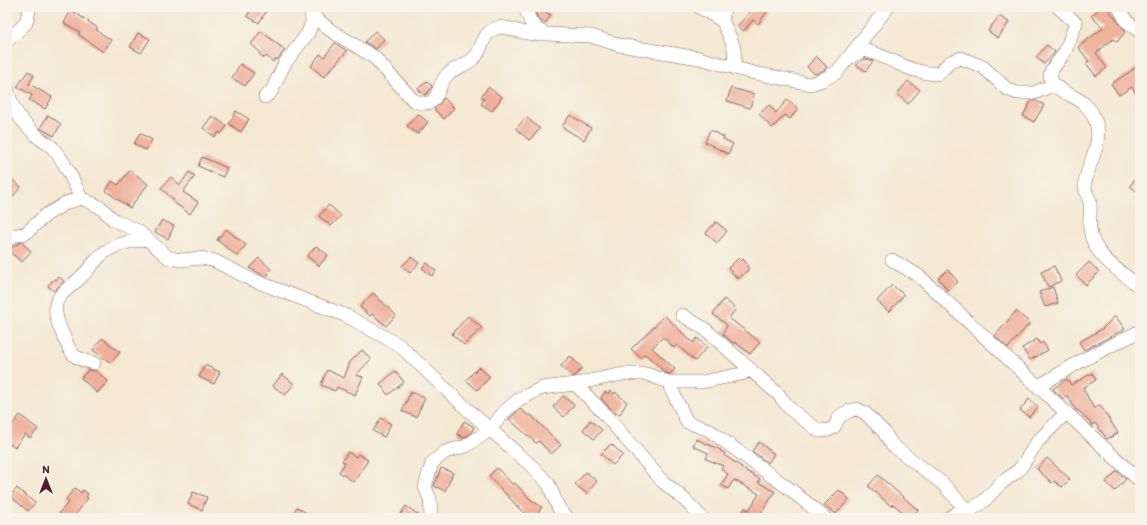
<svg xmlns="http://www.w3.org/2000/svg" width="1147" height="525" font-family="Itim,sans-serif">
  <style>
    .building { fill: #efaf9a }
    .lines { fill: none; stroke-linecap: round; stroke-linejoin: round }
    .minor-casing { stroke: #866566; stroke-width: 14 }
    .minor { stroke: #fff; stroke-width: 13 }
  </style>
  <rect width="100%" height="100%" fill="#f7f3e8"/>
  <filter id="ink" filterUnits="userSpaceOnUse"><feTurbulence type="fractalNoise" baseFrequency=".025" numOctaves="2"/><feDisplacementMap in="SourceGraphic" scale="8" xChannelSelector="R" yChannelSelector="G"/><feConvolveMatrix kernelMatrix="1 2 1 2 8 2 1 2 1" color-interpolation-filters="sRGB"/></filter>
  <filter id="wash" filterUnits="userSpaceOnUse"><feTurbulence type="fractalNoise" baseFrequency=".012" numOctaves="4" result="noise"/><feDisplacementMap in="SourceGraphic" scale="16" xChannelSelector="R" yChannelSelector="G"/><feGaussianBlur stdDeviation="0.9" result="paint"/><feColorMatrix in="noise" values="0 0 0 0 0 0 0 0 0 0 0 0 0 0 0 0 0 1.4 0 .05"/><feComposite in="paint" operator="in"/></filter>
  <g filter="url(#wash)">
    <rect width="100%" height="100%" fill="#f4e8d3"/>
    <g id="blocks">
      <path class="building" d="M252 7H261L267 10 259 23 247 16Z
        M534 7H537L551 15 545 24 537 17Z
        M755 7H760L767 12 758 24 753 20 744 31 737 26Z
        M1101 7H1106L1126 31 1117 42 1113 39 1096 53 1107 68 1096 76 1086 63 1089 61 1078 47 1103 28 1091 16Z
        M71 10 98 28 96 30 111 40 103 52 78 34 80 32 64 23Z
        M999 16 1009 22 998 38 988 31Z
        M261 31 285 50 277 60 276 58 273 62 266 56 264 58 259 54 260 52 251 44Z
        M375 31 384 39 376 49 365 42Z
        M138 33 150 39 141 53 130 47Z
        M335 43 347 51 324 77 311 66 320 54 324 57Z
        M1047 45 1055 52 1044 64 1036 57Z
        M816 56 827 67 824 70 815 74 807 67Z
        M865 59 873 61 866 71 856 65Z
        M240 64 254 73 245 86 232 78Z
        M1140 65V100L1132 87 1119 95 1111 84Z
        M28 71 34 75 29 84 52 97 45 109 29 100 32 95 17 87Z
        M427 81 432 86 427 94 424 95 418 89Z
        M908 81 920 90 908 104 897 94Z
        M488 87 502 97 492 111 481 104 484 99 481 97Z
        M731 88 754 94 750 108 727 101Z
        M444 98 454 108 444 119 434 109Z
        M787 100 798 109 790 119 785 115 772 128 759 114 769 105 776 113Z
        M1031 101H1036L1044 105 1034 122 1023 116Z
        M236 111 249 119 241 132 229 124Z
        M418 114 428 122 418 134 407 126Z
        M48 115 61 124 54 136 40 128Z
        M570 115 591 128 584 140 562 127Z
        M212 116 227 126 221 134 219 132 215 137 203 128Z
        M526 117 540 129 529 140 516 129Z
        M710 130 724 137 723 139 733 144 728 154 705 142Z
        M140 133 152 140 146 150 134 144Z
        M202 157 227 168 223 177 198 166Z
        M130 170 148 184 130 208 106 191 112 181 118 185Z
        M189 172 195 176 183 192 198 202 190 214 172 201 174 200 161 188 171 177 180 185Z
        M1140 172V194L1130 186Z
        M10 178 21 187 7 203V181Z
        M329 205 341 216 331 226 319 216Z
        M162 220 174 226 168 239 155 232Z
        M716 222 727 231 717 243 706 233Z
        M226 229 246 245 237 256 217 240Z
        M21 242 31 251 22 262 7 250Z
        M316 246 328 255 319 266 307 256Z
        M411 257 419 263 410 273 402 266Z
        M259 258 271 269 267 273 269 274 267 277 249 268Z
        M739 258 741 261 743 259 748 265 747 266 749 269 738 279 728 268Z
        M1089 262 1099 272 1086 285 1076 275Z
        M427 263 436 271 432 276 422 268Z
        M1054 266 1061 281 1048 287 1041 272Z
        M948 270 958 282 948 291 938 278Z
        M59 277 64 281 54 291 48 286 54 279 56 280Z
        M892 285 904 295 889 312 877 301Z
        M1053 287 1058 303 1045 307 1039 292Z
        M373 293 396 315 386 326 372 314 370 316 360 307Z
        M724 299 736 309 729 318 760 342 750 354 735 342 734 344 723 334 727 325 713 314Z
        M1016 311 1030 323 1008 348 995 336Z
        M468 316 482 328 464 345 452 334Z
        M665 316 693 343 697 338 707 347 695 361 677 345 674 348 663 337 652 348 675 369 670 374 666 373 645 354 641 358 631 349Z
        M1115 316 1125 329 1084 350 1079 342 1102 329Z
        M102 338 120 352 111 363 93 350Z
        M1037 339 1040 344 1043 342 1048 350 1030 360 1022 348Z
        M362 350 371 359 356 375 363 377 355 395 337 387 335 391 321 385 327 370 344 378 350 362Z
        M570 356 582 368 575 376H572L561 366Z
        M205 365 220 372 214 384 199 377Z
        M479 367 490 377 477 390 466 380Z
        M88 370 96 371 108 381 97 393 81 378Z
        M395 371 404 382 388 395 380 384Z
        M1092 373 1096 380 1083 388 1094 409 1100 405 1118 433 1107 439 1095 423 1092 425 1079 411 1076 410 1067 395 1063 399 1053 389 1067 379 1071 385Z
        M282 374 294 384 285 395 273 386Z
        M610 391 614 394 615 392 627 402 620 414 614 413 601 398 605 392 608 394Z
        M411 392 425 398 416 417 402 411Z
        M563 396 574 405 564 417 553 407Z
        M1029 399 1038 407 1029 417 1020 410Z
        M520 409 529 416 530 414 561 445 551 454 539 441 536 443 509 419Z
        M20 415 38 429 30 438 25 434 15 447 11 444 7 449V422L11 426Z
        M381 418 391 424 384 437 373 431Z
        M590 420 602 430 594 439 583 430Z
        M464 421 474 427 471 433 464 438 457 434Z
        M696 439 721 450 720 451 725 453 724 455 742 467 741 468 760 479 758 482 775 492 758 518H739L745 508 749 510 759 494 734 480 728 489 721 485 728 474 721 469 723 466 706 459 708 453 693 446Z
        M759 442 774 454 768 463 752 451Z
        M611 444 623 455 613 465 601 454Z
        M348 452 356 457 358 454 368 460 354 482 339 472 345 463 342 461Z
        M1047 458 1070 479 1062 487 1054 481 1052 483 1037 469Z
        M441 468 453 473 445 491 434 486Z
        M497 468 513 485 515 483 531 500 542 507 536 516 533 514 528 518 489 476Z
        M1117 471 1126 479 1115 491 1106 482Z
        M586 472 597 481 587 494 575 484Z
        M878 475 918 510 910 518 893 504 891 506 868 486Z
        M17 488 35 503 28 511 10 496Z
        M75 488 81 493 83 490 88 494 86 497 88 498 73 518H65L59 513 69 502 66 499Z
        M839 490 849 499 836 514 824 505Z
        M193 492 207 497 202 510 188 504Z
        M406 506 423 518H398Z
        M297 507 314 518H289Z"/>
    </g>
  </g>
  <g filter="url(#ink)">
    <use href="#blocks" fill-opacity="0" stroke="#866566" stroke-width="1"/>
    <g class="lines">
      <g class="minor-casing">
        <path id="minor" d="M525 7 530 21 538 30 546 34 591 36 619 45 699 58 750 72 810 84 823 80 837 72 888 7
          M699 7 721 20
          M725 7C717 22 731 33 734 49 735 55 734 62 734 68
          M1058 7 1076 23 1065 52 1051 71 1050 78C1060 99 1087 92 1096 123 1103 145 1087 163 1085 184 1084 192 1090 197 1090 204 1091 212 1089 221 1090 229 1092 255 1121 272 1140 287
          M1119 7 1126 21 1140 32
          M312 15 330 30 374 57 413 100C441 113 435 85 448 74 456 67 470 64 476 56 482 48 483 35 492 30 504 23 515 32 527 33 533 34 539 34 546 34
          M7 41 26 23 30 7
          M851 57 864 50C892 57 906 73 938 74L950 62 961 58 983 67 1007 89 1017 93H1034L1053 85
          M7 87C11 109 21 121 37 136 41 140 47 143 52 147 65 162 73 180 81 198
          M265 97 271 92 285 63 308 33 312 22 311 9
          M7 240 13 236 26 233 46 215 66 203 81 198 100 207 114 220 138 231 169 258 182 260 201 258 215 261 250 279 347 316 399 345 468 410 535 469 549 485 559 509 568 518
          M892 260 919 276 1140 481
          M682 315 705 329 779 395 790 409 819 431 829 430 834 427 840 416 849 411 857 409 865 413 884 432 892 445 942 483 965 508 972 509 984 501 1000 484 1019 470 1038 441 1066 413
          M94 363C75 359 71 356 64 337 59 327 52 309 58 299 63 291 74 284 80 278 88 271 94 262 101 255 114 244 130 241 147 239
          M668 382 687 422 709 430 791 490 825 518
          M575 384 603 412 662 481 685 500 702 518
          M1039 386 1081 361 1140 331
          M431 518 430 499 425 487 432 463 445 452 466 446 490 430 504 412 518 400 542 388 575 384 623 374H647L668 382H702L741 374 750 370
          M949 518 965 508"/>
      </g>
      <use href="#minor" class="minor"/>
    </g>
  </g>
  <rect width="1147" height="525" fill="none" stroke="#f7f3e8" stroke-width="24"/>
  <g transform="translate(46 479)" stroke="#f7f3e8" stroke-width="3" paint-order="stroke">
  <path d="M0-3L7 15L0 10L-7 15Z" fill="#4a1f2b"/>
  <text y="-6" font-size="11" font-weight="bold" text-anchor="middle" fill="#4a1f2b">N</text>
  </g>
</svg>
